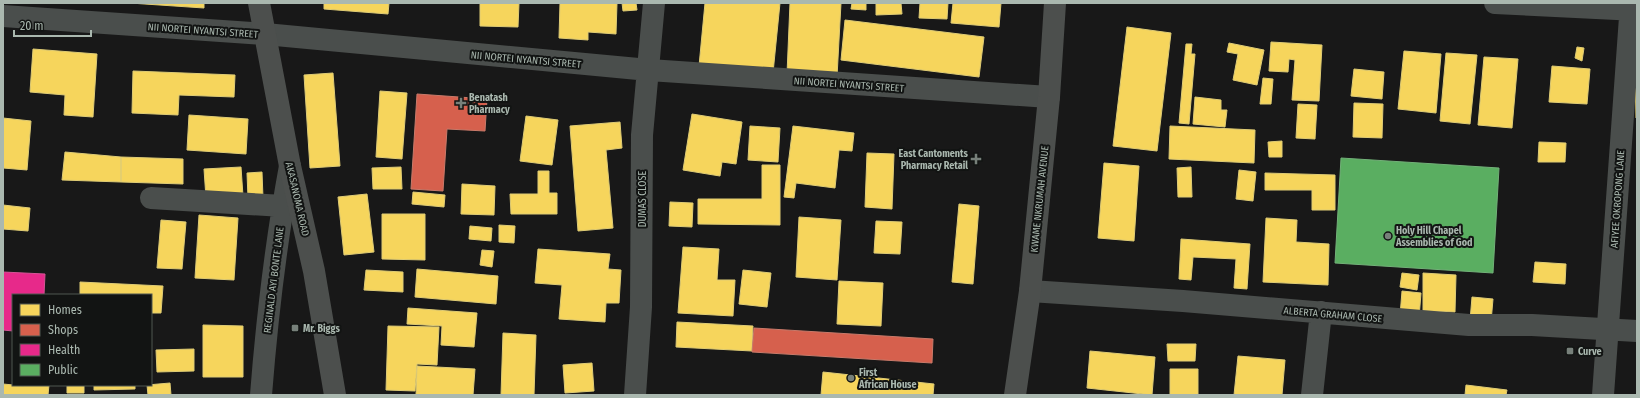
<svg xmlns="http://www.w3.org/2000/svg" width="1640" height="398" font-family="'Fira Sans Condensed',sans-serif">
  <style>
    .homes { fill: #f6d55c; stroke: #dfcc75 }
    .shops { fill: #d6604d; stroke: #c97a6a }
    .health { fill: #e7298a; stroke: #d55495 }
    .public { fill: #5aae61; stroke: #72b178 }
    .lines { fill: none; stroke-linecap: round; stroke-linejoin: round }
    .minor { stroke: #4a4e4c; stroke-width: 22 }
    .major { stroke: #4c4f4d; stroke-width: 22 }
    .poi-dot { fill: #77807a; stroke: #121413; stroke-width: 1.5 }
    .labels { text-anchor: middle; stroke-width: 4; stroke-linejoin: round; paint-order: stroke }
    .street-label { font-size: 10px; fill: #aab8af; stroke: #121413 }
    .poi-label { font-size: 10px; font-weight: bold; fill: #aab8af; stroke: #121413; text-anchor: start }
  </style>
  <rect width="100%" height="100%" fill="#181818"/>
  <path class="homes" d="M130 3H204V8Z
    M324 3H389L388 14 324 9Z
    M480 3H519L518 27 480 26Z
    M560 3H617L616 34 588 32V40L559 38Z
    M622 3H636L637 10 623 11Z
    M705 3H780L773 73 699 66Z
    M790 3H841L837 77 787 74Z
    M852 3H866V10L851 9Z
    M876 3H901L902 14 876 15Z
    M920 3H948L947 19 919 18Z
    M953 3H1001L999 27 951 23Z
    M845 20 984 37 979 77 841 60Z
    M1127 27 1171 33 1157 151 1113 146Z
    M1271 42 1322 45 1319 101 1292 100 1295 60 1289 59 1288 72 1269 71Z
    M1229 43 1264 50 1257 85 1233 80 1238 54 1227 52Z
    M1186 44H1192L1191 54H1195L1189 124 1179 123Z
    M1577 47 1584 48 1582 61 1575 58Z
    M33 49 97 54 93 117 64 115 65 95 30 92Z
    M1404 51 1441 54 1436 113 1398 109Z
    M1446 53 1477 55 1470 124 1440 121Z
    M1635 55H1637V118H1636Z
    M1484 57 1518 59 1512 128 1478 125Z
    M1552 66 1590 69 1587 104 1549 102Z
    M1354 69 1384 72 1382 99 1351 96Z
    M133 71 235 75 234 97 179 95 178 115 132 113Z
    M333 73 340 166 310 168 304 75Z
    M1263 78 1273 79 1271 104H1260Z
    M380 91 407 93 402 159 376 157Z
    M1195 97 1221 100V110H1227L1225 127 1193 124Z
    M1354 103 1383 104 1382 138 1353 137Z
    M1298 104 1317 105 1315 139 1296 138Z
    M692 114 742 122 736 164 722 162 720 176 683 170Z
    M189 115 248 119 246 154 187 150Z
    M526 116 558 120 552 165 520 161Z
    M3 118 31 121 27 170 3 168Z
    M620 122 622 148 606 150 613 228 578 231 570 126Z
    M750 126 780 128 778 162 748 160Z
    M793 126 854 133 852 151 839 150 835 188 796 183 794 198 784 197Z
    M1170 126 1255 130 1254 163 1169 159Z
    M1282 141V157H1269L1268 142Z
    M1539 142 1566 143 1565 162H1538Z
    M65 152 121 157V182L62 180Z
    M867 153 894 154 892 209 865 207Z
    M121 157 183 159V184L121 182Z
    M1104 163 1139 166 1134 241 1098 238Z
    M762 165H780V225L698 224V199H762Z
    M241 167 243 196 206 198 204 169Z
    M401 167 402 189H373L372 168Z
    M1191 167 1192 197H1178L1177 168Z
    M1239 170 1256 172 1253 201 1236 199Z
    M538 171H549V193H557V214H511L510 194H538Z
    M262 172 263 198H248L247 173Z
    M1265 173 1335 175V210H1312V190H1265Z
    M462 184 495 186 494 215 461 214Z
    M413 192 445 195 444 207 412 204Z
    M367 194 374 252 344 255 338 197Z
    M670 202 693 203 692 227 669 226Z
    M959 204 979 206 973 284 952 282Z
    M3 205 30 208 28 231 3 229Z
    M382 214H425V260L382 259Z
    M199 215 238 218 234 280 195 278Z
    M799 217 841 220 837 280 796 277Z
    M1266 218 1297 220 1296 242 1329 244 1328 285 1263 282Z
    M161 220 186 222 182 269 157 268Z
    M876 221 902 222 900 254 874 253Z
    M499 225 515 226 514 243 499 242Z
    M470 226 492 228 491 241 469 239Z
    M1181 239 1250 244 1247 289 1234 288 1236 259 1193 257 1191 280 1179 279Z
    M683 247 719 249 717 280H735L733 316 678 313Z
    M538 249 610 254 608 269 621 270 619 303H606L605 322 559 319 562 285 535 283Z
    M482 250 494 251 492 267 480 265Z
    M1535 262 1566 264 1565 284 1533 282Z
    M417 269 498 276 496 304 415 297Z
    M366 270 403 272V292L364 290Z
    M743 270 771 273 767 307 739 304Z
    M1402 273 1419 275 1417 290 1400 287Z
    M1423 273 1456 275 1455 312 1423 311Z
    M839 281 883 283 881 326 837 324Z
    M80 282 163 286 161 313H151V295H80Z
    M1402 291 1421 293 1419 318 1400 316Z
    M1472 297 1493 299 1491 322 1470 321Z
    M408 308 477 313 474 347 441 345 442 326 407 324Z
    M677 322 753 326 752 351 676 347Z
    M203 325 243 326V377H203Z
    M388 326 439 327 437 365 417 364 415 391 386 390Z
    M503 333 536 335 534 395H501Z
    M1167 344H1196L1195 361H1168Z
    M194 349V371L157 372 156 350Z
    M1090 351 1155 357 1152 395 1087 388Z
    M1238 356 1285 360 1282 395H1234Z
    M592 363 594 391 565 393 563 365Z
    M417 366 475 369 473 395H416Z
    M1170 369H1198V395H1170Z
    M823 372 934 384 933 395H821Z
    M170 383 171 395H148L147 385Z
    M3 384 24 386V385H49L48 395H3Z
    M67 385H84V393H67Z
    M94 385H135V389L94 390Z
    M1466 385 1507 390 1506 395H1465Z"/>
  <path class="shops" d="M417 94 487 99 485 131 447 129 443 191 411 189Z
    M754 328 933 339 932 363 752 352Z"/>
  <path class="health" d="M3 272 45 274 44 295H13V331L3 330Z"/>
  <path class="public" d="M1341 158 1499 168 1493 273 1335 263Z"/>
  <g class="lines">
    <path class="minor" d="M1495 3 1637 10
      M3 16 265 34 649 70 1049 97
      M151 198 283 206
      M1030 291 1183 301 1469 325H1532L1637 331
      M261 395C267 318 276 242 290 166
      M635 395 641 307 642 135 654 3
      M1312 395 1321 312
      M1603 395 1631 3"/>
    <path class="major" d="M259 3 290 166 314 271 335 395
      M1015 395 1030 291 1049 97 1055 3"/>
  </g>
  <g class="poi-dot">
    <path d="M459 97h4v4h4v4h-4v4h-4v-4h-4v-4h4z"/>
    <path d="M974 153h4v4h4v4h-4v4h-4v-4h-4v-4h4z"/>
    <circle cx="1388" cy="236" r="4"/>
    <rect x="291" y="324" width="8" height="8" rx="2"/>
    <rect x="1566" y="347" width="8" height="8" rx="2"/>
    <circle cx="851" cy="378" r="4"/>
  </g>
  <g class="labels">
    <g class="street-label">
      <text transform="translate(203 30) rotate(4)" y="4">NII NORTEI NYANTSI STREET</text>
      <text transform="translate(526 59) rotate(5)" y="4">NII NORTEI NYANTSI STREET</text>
      <text transform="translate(849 84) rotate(4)" y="4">NII NORTEI NYANTSI STREET</text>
      <text transform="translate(298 199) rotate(77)" y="4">AKASANOMA ROAD</text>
      <text transform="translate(642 199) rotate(-90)" y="4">DUMAS CLOSE</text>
      <text transform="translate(1039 199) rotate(-84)" y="4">KWAME NKRUMAH AVENUE</text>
      <text transform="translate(1617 199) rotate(-86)" y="4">AFIYEE OKROPONG LANE</text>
      <text transform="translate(273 280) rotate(-83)" y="4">REGINALD AYI BONTE LANE</text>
      <text transform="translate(1333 314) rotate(5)" y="4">ALBERTA GRAHAM CLOSE</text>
    </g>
    <g class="poi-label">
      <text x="469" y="101">Benatash<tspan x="469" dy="12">Pharmacy</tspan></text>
      <text x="968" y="157" text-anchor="end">East Cantoments<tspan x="968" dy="12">Pharmacy Retail</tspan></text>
      <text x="1396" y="234">Holy Hill Chapel<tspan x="1396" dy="12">Assemblies of God</tspan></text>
      <text x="303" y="332">Mr. Biggs</text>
      <text x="1578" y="355">Curve</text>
      <text x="859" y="376">First<tspan x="859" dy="12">African House</tspan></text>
    </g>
  </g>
  <rect width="1640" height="398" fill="none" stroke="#aab8af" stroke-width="8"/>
  <rect x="12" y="294" width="140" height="92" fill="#121413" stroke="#4f5651"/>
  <rect x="20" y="304" width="20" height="12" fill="#f6d55c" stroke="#4f5651"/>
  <text x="48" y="314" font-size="12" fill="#aab8af">Homes</text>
  <rect x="20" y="324" width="20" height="12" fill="#d6604d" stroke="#4f5651"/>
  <text x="48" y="334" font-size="12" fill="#aab8af">Shops</text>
  <rect x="20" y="344" width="20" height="12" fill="#e7298a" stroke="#4f5651"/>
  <text x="48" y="354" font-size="12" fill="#aab8af">Health</text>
  <rect x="20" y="364" width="20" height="12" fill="#5aae61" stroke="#4f5651"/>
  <text x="48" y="374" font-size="12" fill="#aab8af">Public</text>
  <path d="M14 30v6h77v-6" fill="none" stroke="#aab8af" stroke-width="2"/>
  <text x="20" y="30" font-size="12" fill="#aab8af" stroke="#121413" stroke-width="3" paint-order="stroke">20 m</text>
</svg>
